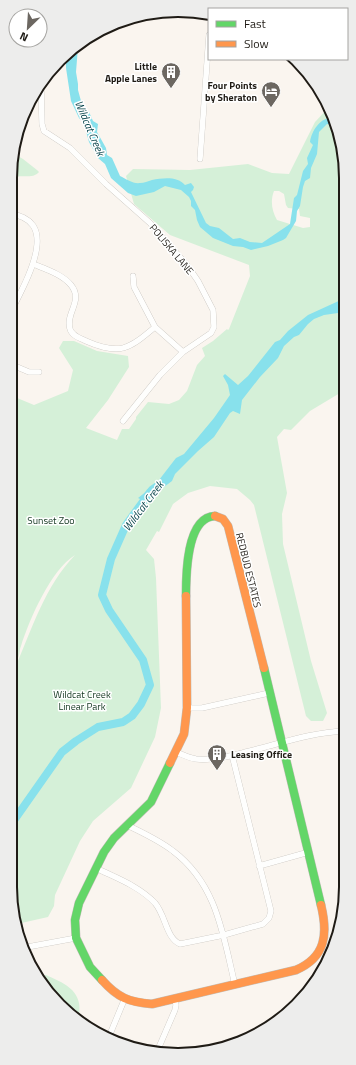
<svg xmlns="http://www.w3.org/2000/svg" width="356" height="1065" font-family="'Titillium Web',sans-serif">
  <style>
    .green { fill: #d5f0d8; fill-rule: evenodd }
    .water { fill: #88e1ec }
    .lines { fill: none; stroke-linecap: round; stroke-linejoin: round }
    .river { stroke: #88e1ec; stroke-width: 8 }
    .street-casing { stroke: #c1bdb7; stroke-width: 6 }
    .fast-casing { stroke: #c1bdb7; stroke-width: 9 }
    .slow-casing { stroke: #c1bdb7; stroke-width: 9 }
    .street { stroke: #fefefd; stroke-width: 5.5 }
    .fast { stroke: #63d668; stroke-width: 8 }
    .slow { stroke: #ff974d; stroke-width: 8 }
    .labels { text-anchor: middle; stroke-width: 3; stroke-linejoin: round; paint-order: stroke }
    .poi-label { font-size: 10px; font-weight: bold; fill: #1f1b15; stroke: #fff; text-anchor: end }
    .street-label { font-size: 10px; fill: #1f1b15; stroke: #fff }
    .park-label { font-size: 10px; fill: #11351e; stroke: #fff }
    .water-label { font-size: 11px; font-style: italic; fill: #003f46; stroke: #fff }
    .rim { fill: none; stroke: #1f1b15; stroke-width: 2 }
  </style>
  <rect width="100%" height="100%" fill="#faf5ef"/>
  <path class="green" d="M330 106 345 156V390L310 411 291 430 284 429 277 437 287 493 282 514 283 544 311 661 327 713 323 721H311L306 716 254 505 250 500 237 489 210 486 188 493 173 504 159 532 157 531 146 550 154 559 156 578 161 708 155 737 131 788 93 821 80 841 55 895 54 906 48 917 17 924 10 887V395L34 405 68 391 73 370 59 348 63 341H74L97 351 128 356 129 367 108 400 86 428 117 440 122 429H129L136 419V417L148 402 169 404 179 400 187 391 197 365 205 356 202 348 213 341 227 329 228 330 229 329 250 276 249 265 170 235 134 204 126 176 133 169 190 170 248 164 272 173 289 174 315 122ZM274 191H279L284 194 286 205 288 208 299 209 300 216 310 218V227L303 228 277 220C272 211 270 201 274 191ZM75 555C45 586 32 629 15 668L14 676 11 681C9 670 15 668 18 658 20 654 19 650 21 646 30 618 51 570 75 555Z
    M13 153 23 159 37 170 39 172C33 180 19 173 10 179Z
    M46 975C59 981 76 987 79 1003 80 1007 79 1014 79 1019L52 998 38 976Z"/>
  <path class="water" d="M78 47 76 72 78 84V90L81 101 89 112 93 121 98 124 97 132 106 148 107 155 112 158 120 176C126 179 133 184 140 183 144 183 148 181 152 180 163 178 177 176 185 185L191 183 194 187 193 190 191 192 206 223 210 226 219 228 233 239 240 238 250 242 262 243 290 224 294 198 297 195 303 171 308 164 307 158 313 145 310 142C312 130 320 118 333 117L335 125 327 124 319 132 317 154 311 168 310 178 305 181 303 187 300 206 297 211 296 221 286 238 283 240 268 246 251 250 243 247 233 246 213 238 200 227 197 220 195 210 191 206V201L189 197 181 190 165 186 154 192 136 196 128 193 111 178 105 164 98 158 89 142 86 131V125L79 118 71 101 66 68V57Z
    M343 299 345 300V312L324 315 314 319 308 324 299 335 294 337 284 346 278 358 260 377 242 400 240 414 233 411 230 413 214 437 198 451 175 474 172 481 160 490 154 492 146 502 138 498 147 491 149 487 159 480 176 458 184 454 214 418 230 395 228 385 223 376 225 374 238 385 248 376 275 342 280 340 288 331 308 315Z"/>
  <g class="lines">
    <path class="river" d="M10 826 62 752 76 741 98 727 123 722 132 716 141 704 150 685 143 660 109 610 102 595 111 559 126 525 150 492"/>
    <g class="street-casing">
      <path id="street" d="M41 83 42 124 44 131 70 148 106 184 150 223 187 265 198 281 213 310 214 327 211 333 183 352 160 375 123 421
        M200 159 209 35
        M10 214C64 220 23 286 10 314
        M33 264C45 269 62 274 71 285 84 301 65 313 70 329 72 336 80 338 86 341 120 356 129 349 155 327
        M133 276 134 287 155 327 183 352
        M10 364 29 372H39
        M187 708H202L269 693
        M176 752C183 755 189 758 196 759 214 761 233 755 250 751 282 743 313 732 346 731
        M127 825C143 833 159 840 173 851 217 884 223 935 235 985
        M259 866 309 852
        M96 868C116 878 139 886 155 903 166 916 166 938 180 944L224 935 263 924 269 918 271 911 232 755
        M22 948 76 938
        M108 1039 125 998
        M157 1054 159 1047 175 1010 176 1005 175 999"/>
    </g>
    <g class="fast-casing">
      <path id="fast" d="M186 596C186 576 186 517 215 516
        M264 668 321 905
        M102 980 90 967 76 938 75 920 79 903 104 852 114 838 151 802 170 763"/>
    </g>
    <g class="slow-casing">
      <path id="slow" d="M215 516 223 519 228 526 264 668
        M170 763 184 734 187 708 186 596
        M102 980C118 998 129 1002 152 1004L296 970C326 957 328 934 321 905"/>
    </g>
    <use href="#street" class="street"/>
    <use href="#fast" class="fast"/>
    <use href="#slow" class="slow"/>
  </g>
  <defs>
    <g id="building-pin" transform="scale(1)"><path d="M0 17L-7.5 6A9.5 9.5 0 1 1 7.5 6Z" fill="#6c6761" stroke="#fff"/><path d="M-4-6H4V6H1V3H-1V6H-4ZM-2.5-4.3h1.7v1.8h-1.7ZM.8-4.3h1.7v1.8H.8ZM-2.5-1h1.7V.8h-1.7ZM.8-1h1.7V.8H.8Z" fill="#fff"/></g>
    <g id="hotel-pin" transform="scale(1)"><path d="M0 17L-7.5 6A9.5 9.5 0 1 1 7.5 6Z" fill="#6c6761" stroke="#fff"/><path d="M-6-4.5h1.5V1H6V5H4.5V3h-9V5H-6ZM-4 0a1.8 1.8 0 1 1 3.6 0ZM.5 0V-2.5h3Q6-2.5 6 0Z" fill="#fff"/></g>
  </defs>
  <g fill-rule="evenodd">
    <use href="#building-pin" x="171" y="72"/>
    <use href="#hotel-pin" x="271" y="91"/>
    <use href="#building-pin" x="217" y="754"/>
  </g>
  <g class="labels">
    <g class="poi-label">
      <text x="157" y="70">Little<tspan x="157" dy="12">Apple Lanes</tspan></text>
      <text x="257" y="89">Four Points<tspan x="257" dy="12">by Sheraton</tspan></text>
      <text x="231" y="758" text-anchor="start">Leasing Office</text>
    </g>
    <g class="street-label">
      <text transform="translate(172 249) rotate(50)" y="4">POLISKA LANE</text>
      <text transform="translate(249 570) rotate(76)" y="4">REDBUD ESTATES</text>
    </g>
    <g class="park-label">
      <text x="51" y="524">Sunset Zoo</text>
      <text x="82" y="698">Wildcat Creek<tspan x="82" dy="12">Linear Park</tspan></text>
    </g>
    <g class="water-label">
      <text transform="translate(90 128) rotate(67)" y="4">Wildcat Creek</text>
      <text transform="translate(143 506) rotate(-53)" y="4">Wildcat Creek</text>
    </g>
  </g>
  <path d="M0 0H356V1065H0ZM178 17H178A161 161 0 0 1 339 178V887A161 161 0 0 1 178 1048H178A161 161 0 0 1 17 887V178A161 161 0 0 1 178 17Z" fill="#ededec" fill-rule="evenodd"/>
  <path class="rim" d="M178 17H178A161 161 0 0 1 339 178V887A161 161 0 0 1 178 1048H178A161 161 0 0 1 17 887V178A161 161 0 0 1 178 17Z"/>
  <rect x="208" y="8" width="140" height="52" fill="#ffffff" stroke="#a5a4a1"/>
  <rect x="216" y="21" width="20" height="6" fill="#63d668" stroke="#a5a4a1"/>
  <text x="244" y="28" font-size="12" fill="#1f1b15">Fast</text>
  <rect x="216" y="41" width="20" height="6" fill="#ff974d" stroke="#a5a4a1"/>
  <text x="244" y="48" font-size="12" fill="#1f1b15">Slow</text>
  <g transform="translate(28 28) rotate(205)"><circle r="19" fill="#ffffff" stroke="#a5a4a1"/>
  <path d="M0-3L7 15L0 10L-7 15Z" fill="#6c6761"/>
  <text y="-6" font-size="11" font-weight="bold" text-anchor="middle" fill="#1f1b15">N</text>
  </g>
</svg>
